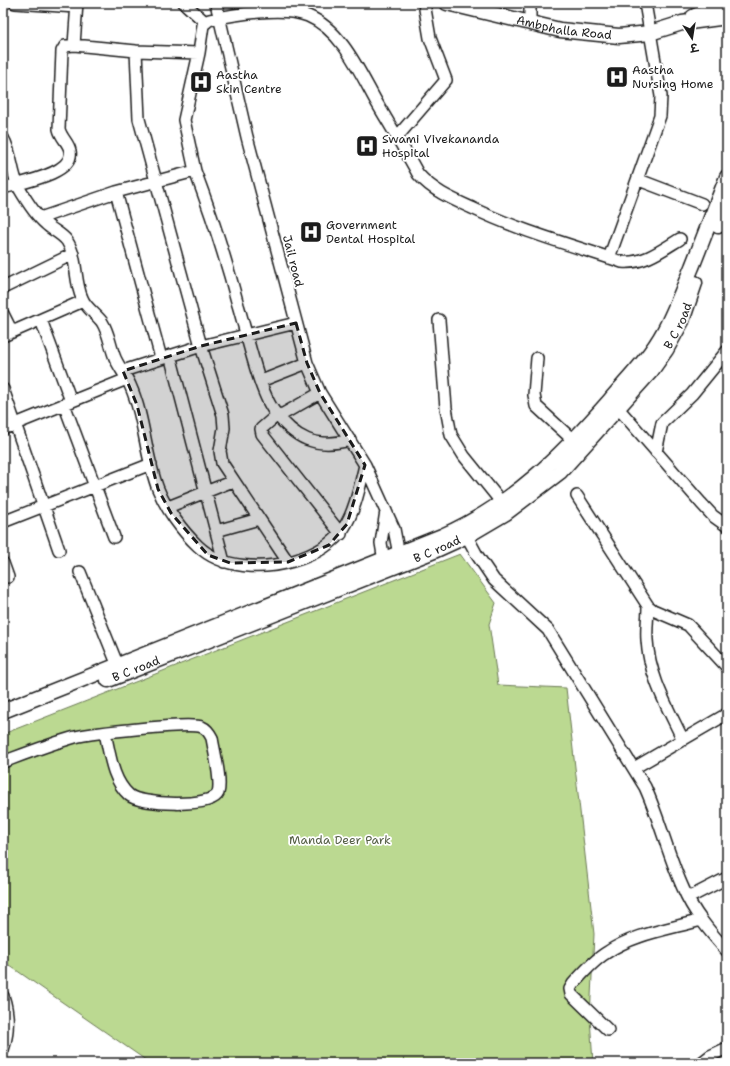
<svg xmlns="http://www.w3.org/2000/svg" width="730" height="1066" font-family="'Shantell Sans','Playpen Sans Deva',sans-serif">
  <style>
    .green { fill: #bbd991; stroke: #6c7a56 }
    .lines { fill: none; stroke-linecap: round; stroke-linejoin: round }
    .minor-casing { stroke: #1c1c1c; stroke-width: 14 }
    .major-casing { stroke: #1c1c1c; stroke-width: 17 }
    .minor { stroke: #fff; stroke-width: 11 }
    .major { stroke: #fff; stroke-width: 14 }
    .marked { fill: #1c1c1c; fill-opacity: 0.2; stroke: #1c1c1c; stroke-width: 3; stroke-dasharray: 8 5; stroke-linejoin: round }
    .labels { text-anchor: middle; stroke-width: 3.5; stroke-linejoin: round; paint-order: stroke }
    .street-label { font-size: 12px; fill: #1c1c1c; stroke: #fff }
    .poi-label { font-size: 12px; fill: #1c1c1c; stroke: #fff; text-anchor: start }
    .park-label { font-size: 12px; fill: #545e45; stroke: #fff }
  </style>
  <rect width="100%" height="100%" fill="#fff"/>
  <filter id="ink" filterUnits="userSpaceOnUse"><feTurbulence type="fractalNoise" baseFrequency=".025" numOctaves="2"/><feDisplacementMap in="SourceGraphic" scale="8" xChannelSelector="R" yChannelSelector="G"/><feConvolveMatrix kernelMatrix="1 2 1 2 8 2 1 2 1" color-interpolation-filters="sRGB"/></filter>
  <g filter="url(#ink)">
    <path class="green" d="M460 554 496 603 489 624 498 685 566 688 594 934 590 1018 593 1063H150L3 961V734Z"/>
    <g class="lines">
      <g class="minor-casing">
        <path id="minor" d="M15 3 76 7
          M184 3 205 22
          M216 3 247 137 307 363 320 393 365 465 394 529 400 560
          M530 23V3
          M136 51 139 119 201 346 223 415 224 428 220 451 222 463 288 562
          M199 53 203 25 209 20C235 14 284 6 308 16 342 30 360 73 377 103 391 127 405 150 418 174 433 191 452 199 472 208 520 231 571 245 622 262 644 264 662 250 680 239
          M397 137 446 80 430 38 424 3
          M3 138C12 153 11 172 19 188 26 200 35 215 46 224 52 230 62 234 67 241 78 258 74 281 82 298 85 307 96 314 102 322 109 333 110 346 115 358 119 367 126 376 130 385 145 418 145 456 158 489 166 509 182 531 198 546 222 569 263 570 293 561 348 545 353 515 365 465
          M195 171C212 216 226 259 238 305 246 331 259 391 274 411 295 439 316 449 350 440
          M639 180 702 204
          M3 188C19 183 75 174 70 151 69 143 61 138 59 129L62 51 65 46 74 45
          M116 192 161 358
          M40 218 116 192 195 171 184 120 199 53 136 51 74 45 77 3
          M609 258 660 116 661 96 645 3
          M3 288 73 254
          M3 314 12 332
          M41 320 71 401
          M439 320 446 408 451 435 464 456 502 503
          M3 336 83 301
          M170 355 224 562
          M537 358 534 395 536 406 573 440
          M123 371 201 346 296 323
          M261 381 307 363
          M3 389 59 550
          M320 393 283 414 277 415 261 429 262 434 341 534
          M64 404 114 537
          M618 408 701 503 713 516 727 526
          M3 429 127 379
          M656 452 662 423 692 394 727 351
          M577 496 648 606 653 610 688 625 727 667
          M168 507 233 481
          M3 522 151 464
          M463 529 477 555 494 580 548 630 645 787C660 820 668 855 683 888 693 912 710 932 727 951
          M216 531 259 519
          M3 563 8 577
          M385 567 381 543 386 511
          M80 572 118 666
          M648 606C648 617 646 629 647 640 649 676 668 708 683 740
          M3 762C27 753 50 744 75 737 92 733 190 722 202 727 207 729 210 734 212 738 214 751 222 781 218 793 212 808 140 805 129 795 112 780 110 754 105 733
          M634 768 727 714
          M688 898 727 878
          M3 996C9 1014 9 1031 3 1050
          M608 1030 571 994 570 989 573 984C583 973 593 961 606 953 633 934 670 929 701 920
          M701 1063 710 1056 727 1048"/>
      </g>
      <g class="major-casing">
        <g id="major">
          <path id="s1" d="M447 3 560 30 619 36 650 33 682 23 727 17"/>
          <path d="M693 17 724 3"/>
          <path d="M718 226 727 205"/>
          <path id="s2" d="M108 680 434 551 467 536 506 513 560 472 652 370 666 350 682 321 695 283"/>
          <path d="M3 711 442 536C512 505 560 457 610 400 629 378 650 357 664 331 675 311 683 288 692 267 704 237 715 207 727 177"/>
        </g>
      </g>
      <use href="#minor" class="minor"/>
      <use href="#major" class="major"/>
    </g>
  </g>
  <path class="marked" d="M296 323 307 363 320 393 365 465 347 524 329 545 288 562 230 563 208 555 171 513 158 489 137 405 123 371 201 346Z"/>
  <defs>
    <g id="hospital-square" transform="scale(1.15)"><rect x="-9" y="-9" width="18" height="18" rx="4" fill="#1c1c1c" stroke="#fff"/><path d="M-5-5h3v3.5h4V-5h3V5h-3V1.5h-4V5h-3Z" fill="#fff"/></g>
  </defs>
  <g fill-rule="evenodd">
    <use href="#hospital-square" x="617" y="77"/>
    <use href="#hospital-square" x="201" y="82"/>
    <use href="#hospital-square" x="367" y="146"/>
    <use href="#hospital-square" x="311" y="232"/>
  </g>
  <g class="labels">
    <g class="street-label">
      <text dy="4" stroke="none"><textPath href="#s1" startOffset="120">Ambphalla Road</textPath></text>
      <text transform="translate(293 261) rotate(76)" y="4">Jail road</text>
      <text dy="4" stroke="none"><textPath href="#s2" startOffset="689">B C road</textPath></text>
      <text dy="4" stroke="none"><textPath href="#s2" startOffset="354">B C road</textPath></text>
      <text dy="4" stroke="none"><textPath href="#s2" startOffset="30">B C road</textPath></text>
    </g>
    <g class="poi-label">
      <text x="632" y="74">Aastha<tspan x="632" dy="14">Nursing Home</tspan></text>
      <text x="216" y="79">Aastha<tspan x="216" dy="14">Skin Centre</tspan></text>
      <text x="382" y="143">Swami Vivekananda<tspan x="382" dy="14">Hospital</tspan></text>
      <text x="326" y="229">Government<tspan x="326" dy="14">Dental Hospital</tspan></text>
    </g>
    <g class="park-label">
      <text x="340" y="844">Manda Deer Park</text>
    </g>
  </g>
  <rect width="730" height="1066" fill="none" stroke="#fff" stroke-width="16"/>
  <rect x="8" y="8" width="714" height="1050" fill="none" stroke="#1c1c1c" stroke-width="1.5" filter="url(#ink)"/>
  <g transform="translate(692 38) rotate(168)" stroke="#ffffff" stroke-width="3" paint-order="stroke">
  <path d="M0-3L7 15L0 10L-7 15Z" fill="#1c1c1c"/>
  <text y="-6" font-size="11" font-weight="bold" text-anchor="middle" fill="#1c1c1c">उ</text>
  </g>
</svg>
